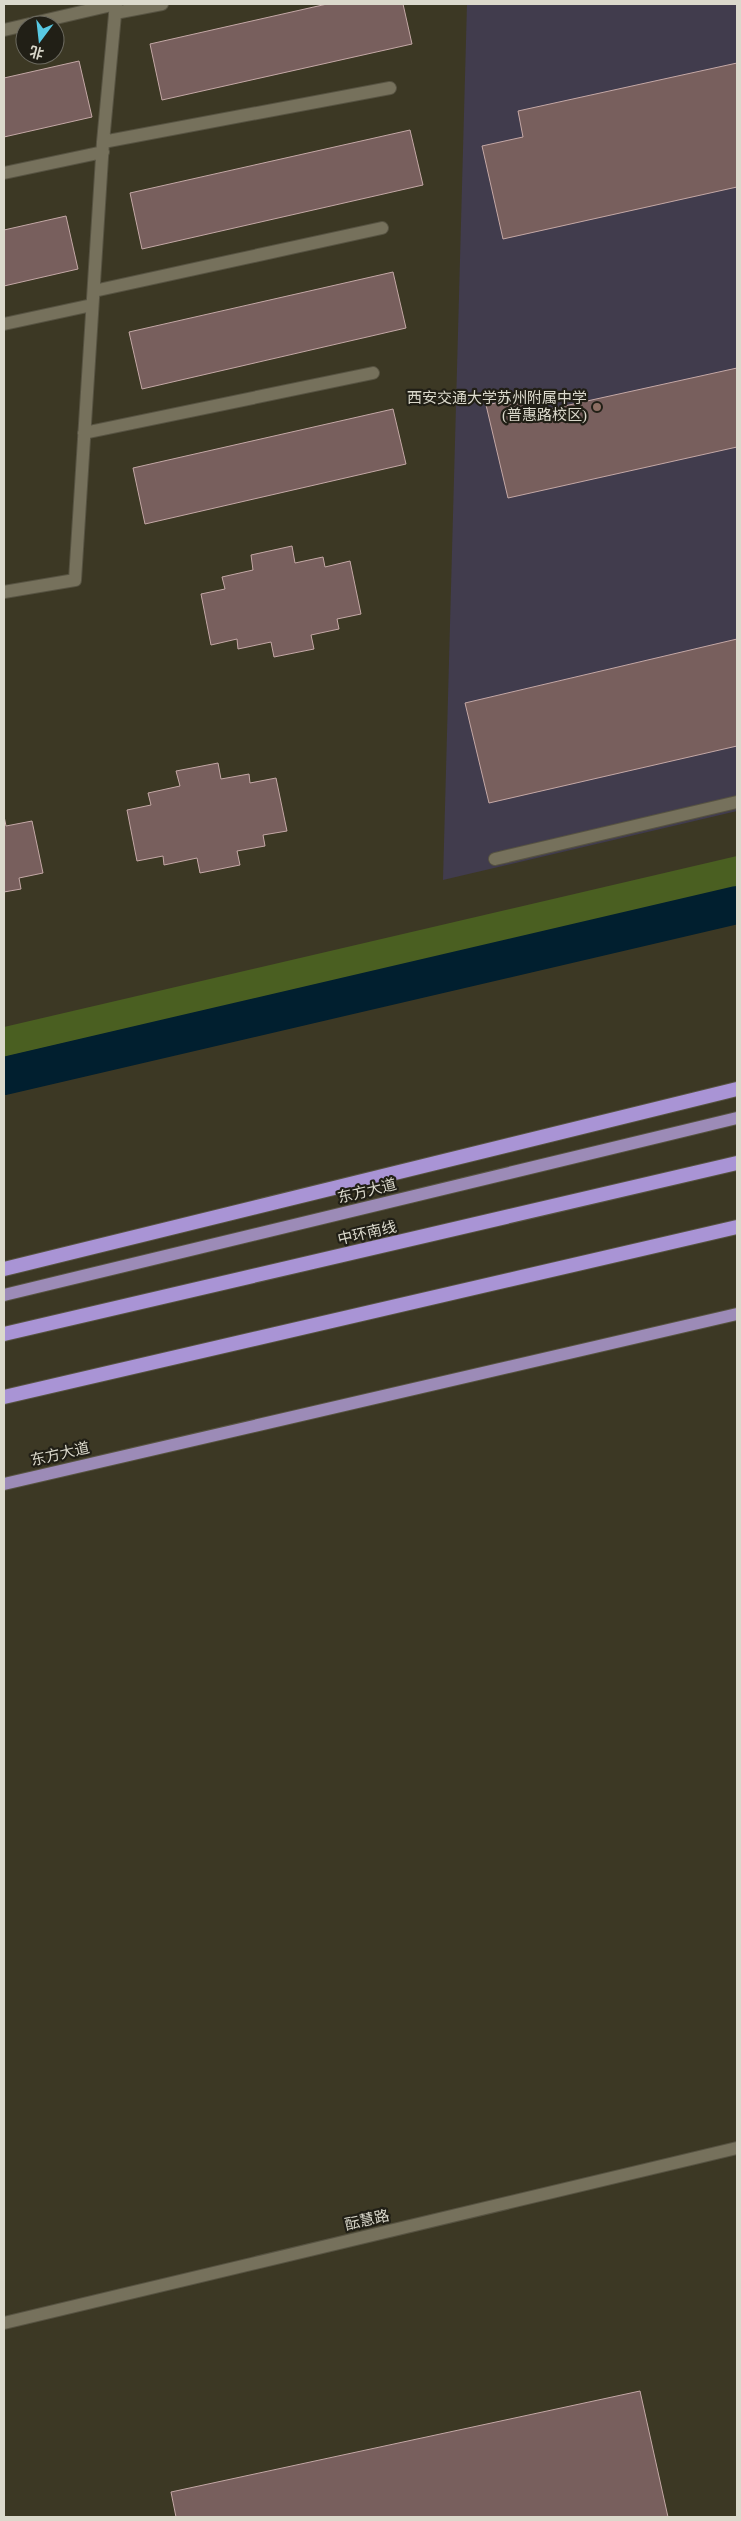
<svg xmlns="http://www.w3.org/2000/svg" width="741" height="2521" font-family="'Times New Roman','Noto Sans SC',serif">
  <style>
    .education { fill: #413c4d }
    .green { fill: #4a5f21 }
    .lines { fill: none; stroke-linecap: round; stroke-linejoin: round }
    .canal { stroke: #011f2f; stroke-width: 38 }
    .building { fill: #785f5d; stroke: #c4a8a6 }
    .service-casing { stroke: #575342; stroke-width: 14 }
    .tertiary-casing { stroke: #575342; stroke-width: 14 }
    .primary-casing { stroke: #575342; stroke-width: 14 }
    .trunk-casing { stroke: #575342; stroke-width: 16 }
    .service { stroke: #76715c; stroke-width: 12 }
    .tertiary { stroke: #76715c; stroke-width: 12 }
    .primary { stroke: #9c8bb7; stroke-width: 12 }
    .trunk { stroke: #a994d5; stroke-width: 14 }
    .education-dot { fill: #8d6e63; stroke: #211f16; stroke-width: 2 }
    .labels { text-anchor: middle; stroke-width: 4.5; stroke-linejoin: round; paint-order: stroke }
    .poi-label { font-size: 15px; fill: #dbd9cc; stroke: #211f16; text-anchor: end }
    .street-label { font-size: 15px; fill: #dbd9cc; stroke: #211f16 }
  </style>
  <rect width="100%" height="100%" fill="#3c3824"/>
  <path class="education" d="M467 4H737V811L443 880Z"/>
  <path class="green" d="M737 856V888L4 1057V1027Z"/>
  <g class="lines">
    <path class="canal" d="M4 1076 737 905"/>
  </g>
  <path class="building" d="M327 4H403L412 44 162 100 150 44Z
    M79 61 92 117 4 137V78Z
    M737 63V187L503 239 482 146 523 137 518 111Z
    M410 130 423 185 142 249 130 193Z
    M66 216 78 269 4 286V230Z
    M393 272 406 328 142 389 129 332Z
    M737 368V447L508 498 486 405 525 397 528 414Z
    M393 409 406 464 145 524 133 468Z
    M292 546 295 563 323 557 325 567 350 561 361 614 337 619 339 629 311 635 314 649 274 657 271 642 238 649 237 639 211 645 201 594 225 589 222 577 253 570 251 555Z
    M737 639V746L489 803 465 703Z
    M218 763 221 779 249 774 250 783 276 778 287 831 263 835 265 846 237 851 240 865 200 873 197 858 164 865 163 856 137 861 127 810 151 805 148 793 180 786 176 771Z
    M4 816 6 826 32 821 43 873 19 878 21 889 4 892Z
    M640 2391 668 2517H176L171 2492Z"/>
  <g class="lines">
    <g class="service-casing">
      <path id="service" d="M115 13 162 4
        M4 30 116 4
        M103 142 390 88
        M4 173 103 152
        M94 291 382 228
        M4 324 92 305
        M84 433 373 373
        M4 592 75 580 103 142 116 4
        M495 859 737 802"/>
    </g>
    <g class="tertiary-casing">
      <path id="tertiary" d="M4 2323 737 2148"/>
    </g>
    <g class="primary-casing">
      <path id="primary" d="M4 1295 737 1118
        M4 1484 737 1314"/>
    </g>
    <g class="trunk-casing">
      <path id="trunk" d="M4 1269 737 1089
        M4 1334 737 1163
        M4 1397 737 1227"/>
    </g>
    <use href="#service" class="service"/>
    <use href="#tertiary" class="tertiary"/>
    <use href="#primary" class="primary"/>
    <use href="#trunk" class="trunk"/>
  </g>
  <circle class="education-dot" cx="597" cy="407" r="5"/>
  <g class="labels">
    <g class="poi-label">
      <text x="587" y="403">西安交通大学苏州附属中学<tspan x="587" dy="17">(普惠路校区)</tspan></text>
    </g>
    <g class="street-label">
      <text transform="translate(367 1191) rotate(-14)" y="5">东方大道</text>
      <text transform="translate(367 1233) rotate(-13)" y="5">中环南线</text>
      <text transform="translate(60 1454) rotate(-13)" y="5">东方大道</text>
      <text transform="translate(367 2220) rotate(-13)" y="5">酝慧路</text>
    </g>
  </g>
  <rect width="741" height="2521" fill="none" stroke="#dbd9cc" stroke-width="10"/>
  <g transform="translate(40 40) rotate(195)"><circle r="24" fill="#211f16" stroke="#6b695f"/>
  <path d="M0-4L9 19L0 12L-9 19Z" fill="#58c9e4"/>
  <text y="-8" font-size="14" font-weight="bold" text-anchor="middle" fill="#dbd9cc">北</text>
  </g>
</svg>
